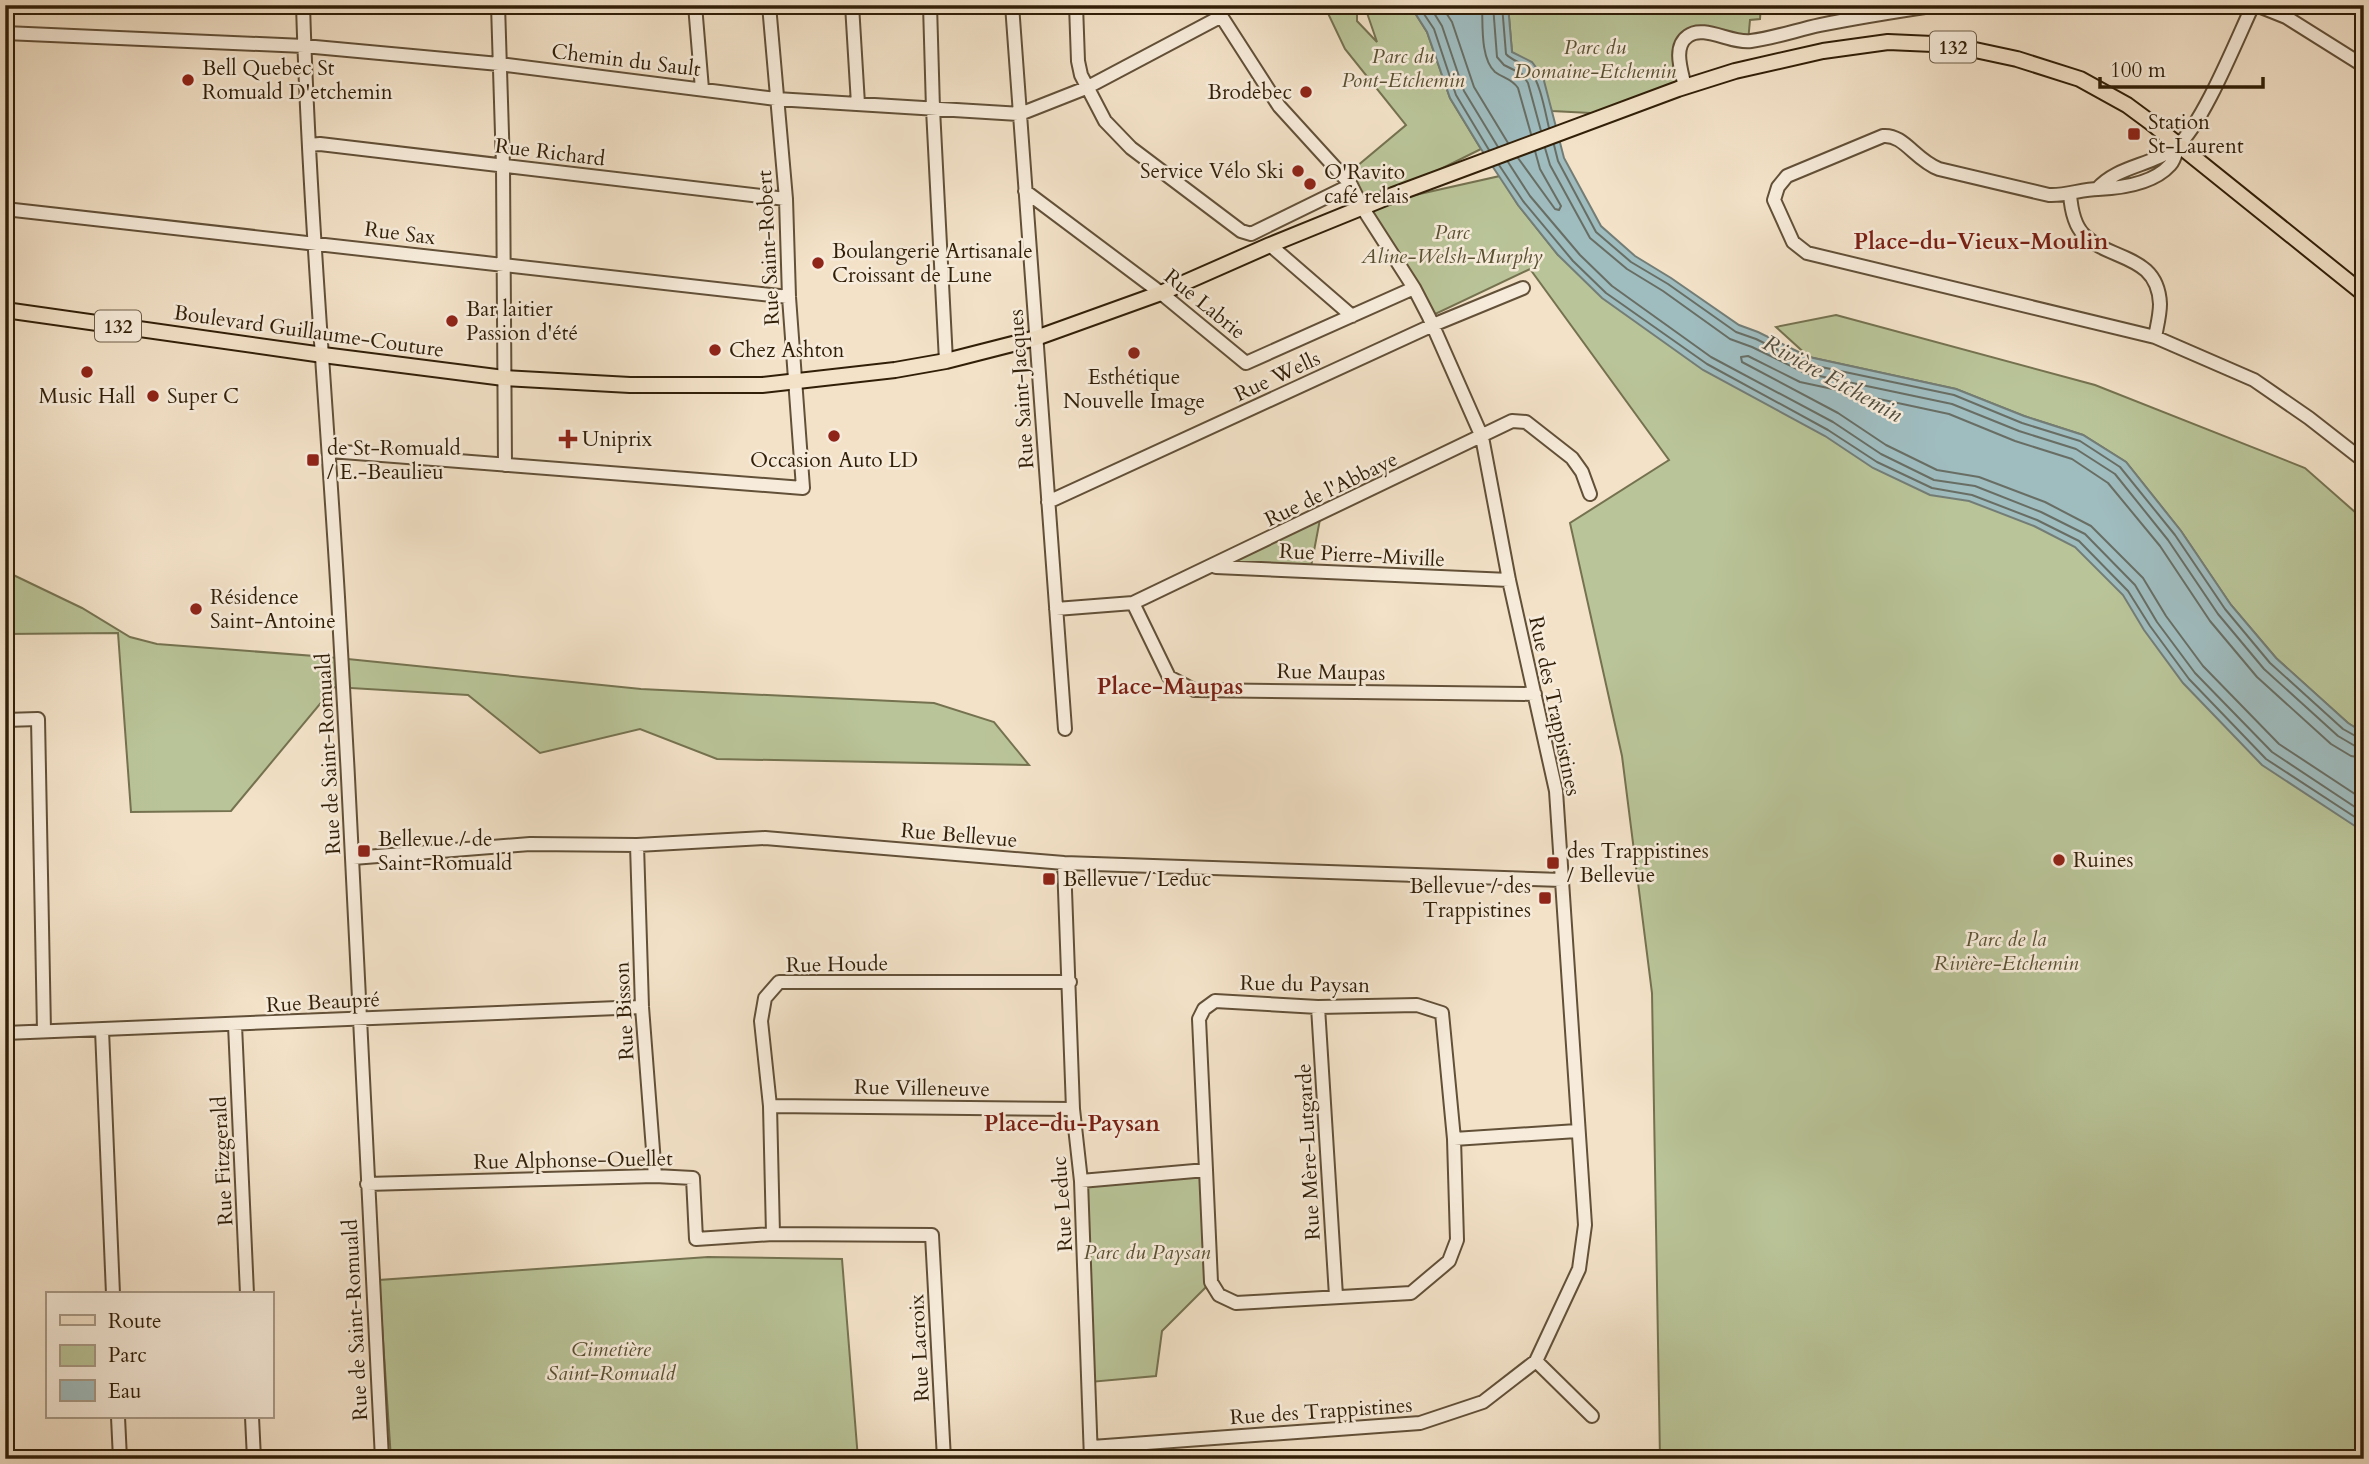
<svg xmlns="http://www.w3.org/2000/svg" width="2369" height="1464" font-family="Cardo,serif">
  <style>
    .green { fill: #b9c498; stroke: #757250; stroke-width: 2 }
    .water { fill: #9fbcbf; stroke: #737d76; stroke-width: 2 }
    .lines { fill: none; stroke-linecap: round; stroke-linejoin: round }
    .shore { stroke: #686e64; stroke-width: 2 }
    .minor-casing { stroke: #625038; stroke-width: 16 }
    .major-casing { stroke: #311f08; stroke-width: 18 }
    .minor { stroke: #f7ecdb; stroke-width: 12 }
    .major { stroke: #f3e2c8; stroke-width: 14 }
    .poi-dot { fill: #8f2418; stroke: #f7ecdb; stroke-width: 2.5 }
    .labels { text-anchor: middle; stroke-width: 5; stroke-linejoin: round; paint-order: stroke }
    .shield { fill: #f7ecdb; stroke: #6c5c47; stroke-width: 2 }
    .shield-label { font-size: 19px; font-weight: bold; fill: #311f08 }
    .park-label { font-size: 21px; font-style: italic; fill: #5a5133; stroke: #f7ecdb }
    .street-label { font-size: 21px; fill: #311f08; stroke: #f7ecdb }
    .poi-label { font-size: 21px; fill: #311f08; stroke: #f7ecdb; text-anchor: start }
    .neighbourhood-label { font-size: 23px; font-weight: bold; fill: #7a1f14; stroke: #f7ecdb }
    .water-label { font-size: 23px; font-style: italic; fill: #524e3f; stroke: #f7ecdb }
  </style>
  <rect width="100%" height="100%" fill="#f3e2c8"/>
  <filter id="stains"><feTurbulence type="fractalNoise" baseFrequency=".00286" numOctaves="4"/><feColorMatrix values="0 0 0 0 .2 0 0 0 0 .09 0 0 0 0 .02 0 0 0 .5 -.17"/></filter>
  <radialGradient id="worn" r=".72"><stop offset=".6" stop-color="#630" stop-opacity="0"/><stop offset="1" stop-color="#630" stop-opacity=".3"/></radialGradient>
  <path class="green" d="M1324 5H1357V21L1377 42 1366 10 1367 5H1410L1427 32 1450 98 1481 149 1366 206 1500 176 1518 205 1558 255 1684 321 2033 474 2364 781V1459H1660L1652 993 1622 756 1570 523 1669 460 1530 269 1429 317 1344 177 1406 125 1345 49Z
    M1508 5H1761L1760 19 1750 20 1748 42 1688 35 1679 62 1692 84 1610 114 1552 111 1512 52Z
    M1836 315 2095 385 2305 468 2364 520V733L2348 723 2276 658 2231 605 2181 531 2126 462 2083 435 2024 416 1956 389 1809 357 1776 327Z
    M1321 514 1310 572 1212 567Z
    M5 571 82 608 130 637 157 644 328 657 641 689 934 703 994 722 1029 765 717 759 640 729 540 753 468 695 334 687 231 811 131 812 118 633 5 634Z
    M1206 1170 1211 1282 1162 1331 1156 1376 1090 1382 1081 1181Z
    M708 1257 842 1259 858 1459H391L379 1280Z"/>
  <path class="water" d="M1410 5H1508L1512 52 1532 62 1543 77 1564 158 1601 226 1635 256 1671 278 1739 325 1758 332 1809 357 1956 389 2024 416 2083 435 2126 462 2181 531 2231 605 2276 658 2348 723 2364 733V832L2262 765 2183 683 2144 630 2123 595 2075 547 2034 526 1969 501 1930 495 1873 468 1825 436 1703 370 1602 298 1558 255 1518 205 1481 149 1450 98 1427 32Z"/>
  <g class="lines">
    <path class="shore" d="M1418 5 1434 29 1456 95 1489 150
      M1429 5 1442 26 1464 91 1498 147
      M1441 5 1452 22 1474 87 1508 143
      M1482 5C1483 24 1480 58 1495 72 1503 78 1512 79 1518 88L1531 134
      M1493 5 1497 57 1504 65 1522 74 1528 83 1541 131
      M1502 5 1506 54C1512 61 1522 62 1529 69 1540 81 1545 111 1549 128
      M1554 145 1558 161 1596 232 1631 262 1668 284 1736 332 1756 339 1807 364 1954 395 2022 423 2080 441 2120 467 2175 535 2225 609 2270 663 2343 729 2359 738 2364 739
      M1545 148 1550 165 1590 238 1627 269 1663 291 1730 339 1752 347 1805 373 1952 404 2019 431 2076 449 2115 474 2168 540 2218 614 2264 669 2338 736 2355 746 2364 748
      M1518 158 1555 209 1559 210 1561 206 1540 169 1535 151
      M1508 162 1530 196 1580 255 1612 286 1711 357 1833 422 1881 454 1934 480 1975 486 2041 512 2085 534 2135 585 2157 622 2195 673 2272 752 2364 813
      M1499 165 1523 201 1573 261 1606 293 1707 364 1828 430 1877 462 1932 488 1972 495 2037 520 2079 541 2128 591 2150 626 2189 679 2266 759 2364 823
      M2364 758 2351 756 2331 744 2257 677 2210 621 2160 546 2108 483 2072 459 2015 441 1949 414 1800 382 1748 356 1741 357 1742 362 1838 413 1886 445 1937 470 1979 477 2045 502 2091 526 2143 578 2166 616 2203 666 2279 744 2364 800"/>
    <g class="minor-casing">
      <path id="minor" d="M303 5C309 203 326 399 338 597 355 884 366 1171 382 1459
        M498 5 503 166 505 465
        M695 5 702 89
        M852 5 858 104
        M930 5 933 109 946 361
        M1012 5 1065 729
        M1076 5 1078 61 1081 75 1105 121 1131 148 1241 231 1251 234 1351 185
        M2256 5 2286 17 2364 66
        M5 33 304 46 499 64 776 99 1020 114 1086 88 1220 17
        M1685 87C1682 72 1672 47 1688 36 1703 24 1732 44 1751 41 1774 38 1797 30 1820 25 1859 17 1898 11 1938 5
        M309 145 320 144 786 199
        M2178 145C2176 152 2175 160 2170 165 2153 184 2122 188 2098 189 2082 189 2066 196 2049 195L1939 169C1915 160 1904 134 1883 136L1787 176 1778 187 1774 200 1793 242 1807 253 2155 337 2254 380 2309 418 2364 461
        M2097 189C2118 165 2153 166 2177 146 2203 124 2237 39 2253 5
        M1025 191 1161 293 1246 363 1414 288
        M2070 194C2071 208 2074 225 2084 235 2110 261 2158 254 2160 304 2160 315 2157 326 2155 337
        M5 209C267 237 528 269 789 297
        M1270 245 1352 316
        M330 451 803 488 789 297 786 199 769 5
        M1048 502 1433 325 1523 288
        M1216 567 1509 580
        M1133 603 1169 677 1194 690 1535 694
        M1056 609 1133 603 1512 421 1526 422 1572 458 1582 472 1590 494
        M5 720 38 719 44 1031
        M637 845 642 1007 655 1176
        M353 858 530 844 637 845 765 838 1064 863 1562 880
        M1064 863 1073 1109 1081 1181 1091 1459
        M1318 1007 1336 1296
        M235 1025 247 1294
        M102 1030 113 1294
        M5 1033 642 1007
        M770 1106 1073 1109
        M1206 1170 1199 1019 1204 1009 1215 1001 1318 1007 1417 1005 1442 1013 1454 1139 1577 1131
        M1081 1181 1206 1170 1211 1282 1219 1295 1236 1303 1411 1293 1449 1261 1457 1240 1454 1139
        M367 1184 655 1176 693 1178 696 1239 773 1234 932 1235 944 1459
        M773 1234 770 1106 761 1021 765 998 779 982H1070
        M1536 1361 1592 1416
        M118 1417 120 1459
        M252 1417 254 1459
        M1092 1447 1420 1423 1483 1402 1536 1361 1579 1269 1585 1225 1556 791 1509 580 1482 437 1429 317 1414 288 1362 207 1351 185 1279 106 1214 5"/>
    </g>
    <g class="major-casing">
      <path id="major" d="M5 310 323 355 504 378 630 385H762L895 370 946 361 1036 338 1161 293 1270 245 1393 195 1678 89 1735 71 1823 51 1888 42 1933 44 1975 50 2017 59 2080 79 2127 105 2150 122 2364 294"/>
    </g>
    <use href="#minor" class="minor"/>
    <use href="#major" class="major"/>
  </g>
  <g class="poi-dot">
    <circle cx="188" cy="80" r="7"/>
    <circle cx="1306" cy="92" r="7"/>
    <rect x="2127" y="127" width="14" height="14" rx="3.5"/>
    <circle cx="1298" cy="171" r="7"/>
    <circle cx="1310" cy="184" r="7"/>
    <circle cx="818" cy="263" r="7"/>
    <circle cx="452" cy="321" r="7"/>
    <circle cx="715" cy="350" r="7"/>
    <circle cx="1134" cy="353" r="7"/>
    <circle cx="87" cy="372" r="7"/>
    <circle cx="153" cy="396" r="7"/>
    <circle cx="834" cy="436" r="7"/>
    <path d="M564.5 428.5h7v7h7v7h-7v7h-7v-7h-7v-7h7z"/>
    <rect x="306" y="453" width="14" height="14" rx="3.5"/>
    <circle cx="196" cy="609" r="7"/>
    <rect x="357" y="844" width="14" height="14" rx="3.5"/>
    <circle cx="2059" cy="860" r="7"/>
    <rect x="1546" y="856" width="14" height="14" rx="3.5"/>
    <rect x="1042" y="872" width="14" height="14" rx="3.5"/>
    <rect x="1538" y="891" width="14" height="14" rx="3.5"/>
  </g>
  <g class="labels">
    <g class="shield">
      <rect x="1930" y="31.5" width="46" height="31" rx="5"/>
      <rect x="95" y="310.5" width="46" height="31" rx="5"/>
    </g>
    <g class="shield-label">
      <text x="1953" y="54">132</text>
      <text x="118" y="333">132</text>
    </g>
    <g class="park-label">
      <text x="1595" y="54">Parc du<tspan x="1595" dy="24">Domaine-Etchemin</tspan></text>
      <text x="1403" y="63">Parc du<tspan x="1403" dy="24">Pont-Etchemin</tspan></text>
      <text x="1452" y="239">Parc<tspan x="1452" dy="24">Aline-Welsh-Murphy</tspan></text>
      <text x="2006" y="946">Parc de la<tspan x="2006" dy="24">Rivière-Etchemin</tspan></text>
      <text x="1147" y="1259">Parc du Paysan</text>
      <text x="611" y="1356">Cimetière<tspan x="611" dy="24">Saint-Romuald</tspan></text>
    </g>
    <g class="street-label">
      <text transform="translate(626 60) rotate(7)" y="7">Chemin du Sault</text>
      <text transform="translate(550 152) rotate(7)" y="7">Rue Richard</text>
      <text transform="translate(400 233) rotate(7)" y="7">Rue Sax</text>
      <text transform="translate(768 248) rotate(-93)" y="7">Rue Saint-Robert</text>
      <text transform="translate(1205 304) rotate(39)" y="7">Rue Labrie</text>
      <text transform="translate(309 331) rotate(8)" y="7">Boulevard Guillaume-Couture</text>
      <text transform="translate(1277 376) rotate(-25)" y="7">Rue Wells</text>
      <text transform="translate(1021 389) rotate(-94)" y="7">Rue Saint-Jacques</text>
      <text transform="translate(1331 489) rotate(-26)" y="7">Rue de l'Abbaye</text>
      <text transform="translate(1362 555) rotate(3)" y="7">Rue Pierre-Miville</text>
      <text transform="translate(1331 672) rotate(1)" y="7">Rue Maupas</text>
      <text transform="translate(1555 706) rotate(78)" y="7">Rue des Trappistines</text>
      <text transform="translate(328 754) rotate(-93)" y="7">Rue de Saint-Romuald</text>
      <text transform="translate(959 835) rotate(5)" y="7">Rue Bellevue</text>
      <text transform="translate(837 964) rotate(-1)" y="7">Rue Houde</text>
      <text transform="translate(1305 984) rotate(1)" y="7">Rue du Paysan</text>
      <text transform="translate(323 1002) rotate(-3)" y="7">Rue Beaupré</text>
      <text transform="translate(624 1011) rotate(-93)" y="7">Rue Bisson</text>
      <text transform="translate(922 1088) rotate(1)" y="7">Rue Villeneuve</text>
      <text transform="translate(1308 1152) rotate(-93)" y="7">Rue Mère-Lutgarde</text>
      <text transform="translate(573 1160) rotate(-1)" y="7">Rue Alphonse-Ouellet</text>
      <text transform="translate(222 1161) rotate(-93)" y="7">Rue Fitzgerald</text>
      <text transform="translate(1062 1204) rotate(-94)" y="7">Rue Leduc</text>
      <text transform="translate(355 1320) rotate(-93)" y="7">Rue de Saint-Romuald</text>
      <text transform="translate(919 1348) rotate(-93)" y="7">Rue Lacroix</text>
      <text transform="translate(1321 1411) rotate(-4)" y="7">Rue des Trappistines</text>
    </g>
    <g class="poi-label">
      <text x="202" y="75">Bell Quebec St<tspan x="202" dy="24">Romuald D'etchemin</tspan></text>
      <text x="1292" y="99" text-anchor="end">Brodebec</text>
      <text x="2148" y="129">Station<tspan x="2148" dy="24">St-Laurent</tspan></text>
      <text x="1284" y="178" text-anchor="end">Service Vélo Ski</text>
      <text x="1324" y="179">O'Ravito<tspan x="1324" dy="24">café relais</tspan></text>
      <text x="832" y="258">Boulangerie Artisanale<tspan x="832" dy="24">Croissant de Lune</tspan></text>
      <text x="466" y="316">Bar laitier<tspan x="466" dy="24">Passion d'été</tspan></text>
      <text x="729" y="357">Chez Ashton</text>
      <text x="1134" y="384" text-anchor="middle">Esthétique<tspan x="1134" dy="24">Nouvelle Image</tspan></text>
      <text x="87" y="403" text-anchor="middle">Music Hall</text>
      <text x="167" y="403">Super C</text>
      <text x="582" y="446">Uniprix</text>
      <text x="327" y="455">de St-Romuald<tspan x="327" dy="24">/ E.-Beaulieu</tspan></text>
      <text x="834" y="467" text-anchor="middle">Occasion Auto LD</text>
      <text x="210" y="604">Résidence<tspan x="210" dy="24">Saint-Antoine</tspan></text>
      <text x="378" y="846">Bellevue / de<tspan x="378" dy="24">Saint-Romuald</tspan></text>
      <text x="1567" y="858">des Trappistines<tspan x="1567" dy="24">/ Bellevue</tspan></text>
      <text x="2073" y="867">Ruines</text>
      <text x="1063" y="886">Bellevue / Leduc</text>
      <text x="1531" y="893" text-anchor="end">Bellevue / des<tspan x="1531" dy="24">Trappistines</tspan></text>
    </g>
    <g class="neighbourhood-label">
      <text x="1981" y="249">Place-du-Vieux-Moulin</text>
      <text x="1170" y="694">Place-Maupas</text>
      <text x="1072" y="1131">Place-du-Paysan</text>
    </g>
    <g class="water-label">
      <text transform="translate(1833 378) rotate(29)" y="8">Rivière Etchemin</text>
    </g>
  </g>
  <rect width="2369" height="1464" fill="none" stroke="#f3e2c8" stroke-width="28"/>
  <rect x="7" y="7" width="2355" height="1450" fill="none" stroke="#311f08" stroke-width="3.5"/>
  <rect x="14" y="14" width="2341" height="1436" fill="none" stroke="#311f08" stroke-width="2"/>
  <rect x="46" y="1292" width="228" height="126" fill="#f7ecdb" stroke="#a89a87" stroke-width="2"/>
  <rect x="60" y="1315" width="35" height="10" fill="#f3e2c8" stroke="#a89a87" stroke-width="2"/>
  <text x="108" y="1328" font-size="21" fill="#311f08">Route</text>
  <rect x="60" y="1345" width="35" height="21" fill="#b9c498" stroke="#a89a87" stroke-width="2"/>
  <text x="108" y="1362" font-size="21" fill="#311f08">Parc</text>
  <rect x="60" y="1380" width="35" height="21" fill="#9fbcbf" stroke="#a89a87" stroke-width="2"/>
  <text x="108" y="1398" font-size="21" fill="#311f08">Eau</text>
  <path d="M2100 77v10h163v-10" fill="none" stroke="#311f08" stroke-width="3.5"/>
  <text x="2110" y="77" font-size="21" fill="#311f08" stroke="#f7ecdb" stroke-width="5" paint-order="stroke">100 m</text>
  <rect width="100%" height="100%" filter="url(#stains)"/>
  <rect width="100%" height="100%" fill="url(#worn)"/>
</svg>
